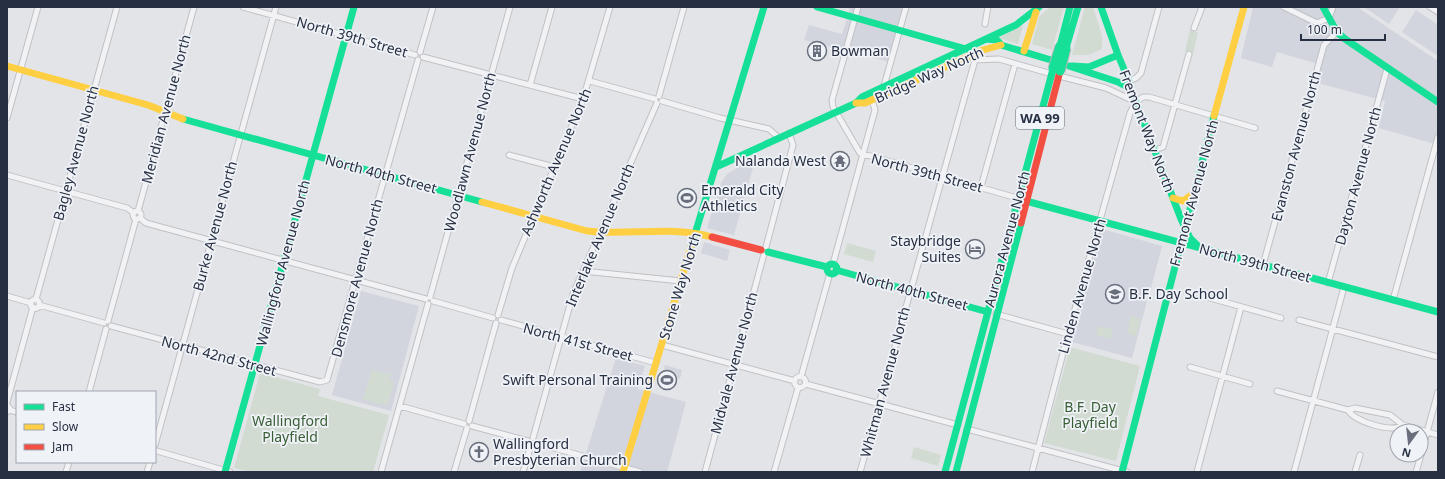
<svg xmlns="http://www.w3.org/2000/svg" width="1445" height="479" font-family="'Noto Sans',sans-serif">
  <style>
    .built { fill: #d2d5dd }
    .green { fill: #d2dbd2 }
    .lines { fill: none; stroke-linecap: round; stroke-linejoin: round }
    .street-casing { stroke: #bfc1c6; stroke-width: 7 }
    .street { stroke: #f2f2f4; stroke-width: 5 }
    .fast { stroke: #16e098; stroke-width: 7 }
    .slow { stroke: #ffcf43; stroke-width: 7 }
    .jam { stroke: #f24e42; stroke-width: 7 }
    .fast-bridge-casing { stroke: #b4b7bc; stroke-width: 11; stroke-linecap: butt }
    .fast-bridge { stroke: #16e098; stroke-width: 9 }
    .labels { text-anchor: middle; stroke-width: 3.5; stroke-linejoin: round; paint-order: stroke }
    .shield { fill: #eff2f7; stroke: #636a78; stroke-width: 1 }
    .shield-label { font-size: 13px; font-weight: bold; fill: #272f42 }
    .street-label { font-size: 14px; fill: #272f42; stroke: #eff2f7 }
    .poi-label { font-size: 14px; fill: #272f42; stroke: #eff2f7; text-anchor: start }
    .park-label { font-size: 14px; fill: #385e34; stroke: #eff2f7 }
  </style>
  <rect width="100%" height="100%" fill="#e2e4e8"/>
  <path class="built" d="M845 7H909L894 63 804 40 809 25 842 34 850 9Z
    M1253 7H1357L1438 61V145L1379 128 1385 101 1314 82 1318 64 1277 52 1272 67 1241 58Z
    M1364 7H1400L1389 24Z
    M1416 10 1438 25V56L1402 32Z
    M756 157 742 206 716 199 721 183 727 174Z
    M716 199 742 207 734 235 707 228Z
    M1102 229 1162 246 1151 288 1148 287 1144 300 1147 301 1132 358 1072 342Z
    M704 242 730 250 727 261 701 253Z
    M361 291 419 306 391 411 332 395Z
    M616 358 645 366 638 389 686 402 667 472H580Z
    M665 365 682 370 680 379 663 375Z"/>
  <path class="green" d="M1050 7H1064L1052 50 1032 44 1039 17Z
    M1085 7H1093L1102 36V49L1088 55H1072Z
    M1023 25 1018 44 999 38Z
    M1190 30 1198 33 1193 54 1185 51Z
    M847 243 876 251 873 262 844 254Z
    M1131 316 1141 319 1136 336 1127 333Z
    M1099 326 1113 329 1111 339 1096 335Z
    M1070 347 1140 366 1116 461 1044 443Z
    M372 370 387 374 388 373H391L389 380 394 382 388 403 386 405 363 400Z
    M260 373 320 389 318 396 389 415 373 472H250L234 468Z
    M914 447 941 455 938 466 911 458Z"/>
  <g class="lines">
    <g class="street-casing">
      <path id="street" d="M243 7 415 55
        M858 7 832 100 833 107 860 153 1017 198
        M1284 7 1317 23 1329 18 1333 7
        M1430 7 1438 12
        M985 24 988 7
        M1194 28 1202 7
        M420 52 433 7
        M423 57 583 99
        M973 60 999 59 1052 74
        M1059 76 1106 88 1136 102
        M590 81 655 99
        M1129 81 1136 78 1141 73 1159 7
        M530 85 552 7
        M884 86 906 7
        M659 96 684 7
        M662 101 720 118 769 129 779 138
        M7 118 38 7
        M1155 150 1163 147 1189 54
        M509 155 554 167
        M7 175 127 208 134 213
        M981 187 1015 64
        M133 215a4 4 0 1 1 8 0a4 4 0 1 1-8 0Z
        M138 211 194 7
        M140 218 146 223 426 299
        M766 247 793 145 789 133
        M833 264 875 110 872 100
        M1263 265 1324 45 1337 32
        M583 271 681 281
        M1328 283 1387 69
        M7 296 31 303
        M430 297 510 7
        M1210 298 1281 318
        M36 299 117 7
        M30.5 304a4.5 4.5 0 1 1 9 0a4.5 4.5 0 1 1-9 0Z
        M1393 300 1438 137
        M433 301 493 318
        M39 305 104 323
        M996 314 1068 334
        M498 315 512 268 583 99 610 7
        M501 320 656 363
        M1299 320 1438 357
        M108 321 136 219
        M111 326 320 382 327 380 418 60
        M662 345 795 381
        M1190 367 1250 384
        M794.5 382a5.5 5.5 0 1 1 11 0a5.5 5.5 0 1 1-11 0Z
        M801 377 830 273
        M806 384 958 425
        M1277 391 1348 410 1355 408 1390 415 1403 425 1438 435
        M89 392 106 329
        M7 402 33 307
        M7 405 10 409 7 412
        M400 406 464 424
        M9 410 17 412
        M1348 410C1355 422 1391 433 1403 425
        M469 421 496 323
        M472 426 528 441
        M967 429 1127 472
        M533 438 573 294 657 103
        M536 443 640 472
        M155 445 276 7
        M157 451 230 472
        M1421 454 1438 392
        M66 472 69 462
        M147 472 150 462
        M381 472 428 304
        M454 472 467 428
        M523 472 531 445
        M705 472 764 254
        M774 472 798 388
        M860 472 975 60
        M1032 472 1068 334 1130 113 1136 102 1143 97H1149L1255 128
        M1197 472 1241 307
        M1294 472 1344 287
        M1355 472 1360 455
        M1416 472 1421 455"/>
    </g>
    <use href="#street" class="street"/>
    <path class="fast" d="M817 7 966 49
      M1101 7 1118 55
      M1323 7 1337 32 1345 39 1438 102
      M986 39 1016 25 1039 7
      M1060 46 1070 7
      M1066 48 1078 7
      M1069 66 1118 82 1131 89 1181 219 1190 238 1199 247
      M1072 66 1089 67 1118 55 1129 81 1128 86
      M183 119 482 202
      M716 167 856 103 862 97 986 39 997 40 1001 45 1051 60
      M1026 201 1438 312
      M691 247 764 7
      M768 252 827 267
      M827 269a5 5 0 1 1 10 0a5 5 0 1 1-10 0Z
      M836 270 988 312
      M225 472 354 7
      M945 472 1053 69
      M956 472 1021 223
      M1122 472 1214 116"/>
    <path class="slow" d="M1024 51 1036 12
      M7 66 148 105 183 119
      M856 103H865L983 50 1001 45
      M1214 116 1244 7
      M1173 198 1183 201 1194 193
      M482 202 587 231C628 236 672 225 712 237
      M623 472 691 247"/>
    <path class="jam" d="M1021 223 1060 71
      M712 237 761 250"/>
    <g class="fast-bridge-casing">
      <path id="fast-bridge" d="M1053 69 1060 46
        M1060 71 1066 48"/>
    </g>
    <use href="#fast-bridge" class="fast-bridge"/>
  </g>
  <defs>
    <g id="building-ring" transform="scale(1)"><circle r="9.5" fill="#eff2f7" stroke="#686e7c" stroke-width="1.5"/><path d="M-4-6H4V6H1V3H-1V6H-4ZM-2.5-4.3h1.7v1.8h-1.7ZM.8-4.3h1.7v1.8H.8ZM-2.5-1h1.7V.8h-1.7ZM.8-1h1.7V.8H.8Z" fill="#686e7c"/></g>
    <g id="temple-ring" transform="scale(1)"><circle r="9.5" fill="#eff2f7" stroke="#686e7c" stroke-width="1.5"/><path d="M0-6L5-2H3V0L6.5 2.5H4V6H1.5V3h-3V6H-4V2.5H-6.5L-3 0V-2H-5Z" fill="#686e7c"/></g>
    <g id="stadium-ring" transform="scale(1)"><circle r="9.5" fill="#eff2f7" stroke="#686e7c" stroke-width="1.5"/><path d="M0-5a6.5 5 0 1 0 0 10a6.5 5 0 1 0 0-10ZM-3.5-1.8h7v3.6h-7Z" fill="#686e7c"/></g>
    <g id="hotel-ring" transform="scale(1)"><circle r="9.5" fill="#eff2f7" stroke="#686e7c" stroke-width="1.5"/><path d="M-6-4.5h1.5V1H6V5H4.5V3h-9V5H-6ZM-4 0a1.8 1.8 0 1 1 3.6 0ZM.5 0V-2.5h3Q6-2.5 6 0Z" fill="#686e7c"/></g>
    <g id="school-ring" transform="scale(1)"><circle r="9.5" fill="#eff2f7" stroke="#686e7c" stroke-width="1.5"/><path d="M0-5L7-2L0 1L-7-2ZM-4 1L0 2.5L4 1V4Q0 6-4 4Z" fill="#686e7c"/></g>
    <g id="church-ring" transform="scale(1)"><circle r="9.5" fill="#eff2f7" stroke="#686e7c" stroke-width="1.5"/><path d="M-1.2-6h2.4v3.5h3.3v2.4h-3.3V6h-2.4V-.1h-3.3v-2.4h3.3Z" fill="#686e7c"/></g>
  </defs>
  <g fill-rule="evenodd">
    <use href="#building-ring" x="817" y="51"/>
    <use href="#temple-ring" x="840" y="161"/>
    <use href="#stadium-ring" x="687" y="198"/>
    <use href="#hotel-ring" x="975" y="249"/>
    <use href="#school-ring" x="1115" y="294"/>
    <use href="#stadium-ring" x="667" y="380"/>
    <use href="#church-ring" x="479" y="452"/>
  </g>
  <g class="labels">
    <rect class="shield" x="1016" y="107" width="48" height="22" rx="3"/>
    <g class="shield-label">
      <text x="1040" y="123">WA 99</text>
    </g>
    <g class="street-label">
      <text transform="translate(352 37) rotate(16)" y="5">North 39th Street</text>
      <text transform="translate(929 75) rotate(-24)" y="5">Bridge Way North</text>
      <text transform="translate(166 109) rotate(-75)" y="5">Meridian Avenue North</text>
      <text transform="translate(1147 131) rotate(69)" y="5">Fremont Way North</text>
      <text transform="translate(1296 146) rotate(-75)" y="5">Evanston Avenue North</text>
      <text transform="translate(470 152) rotate(-75)" y="5">Woodlawn Avenue North</text>
      <text transform="translate(76 153) rotate(-75)" y="5">Bagley Avenue North</text>
      <text transform="translate(556 162) rotate(-67)" y="5">Ashworth Avenue North</text>
      <text transform="translate(927 173) rotate(15)" y="5">North 39th Street</text>
      <text transform="translate(381 174) rotate(15)" y="5">North 40th Street</text>
      <text transform="translate(1358 176) rotate(-75)" y="5">Dayton Avenue North</text>
      <text transform="translate(1194 193) rotate(-75)" y="5">Fremont Avenue North</text>
      <text transform="translate(215 226) rotate(-75)" y="5">Burke Avenue North</text>
      <text transform="translate(600 235) rotate(-67)" y="5">Interlake Avenue North</text>
      <text transform="translate(1007 239) rotate(-75)" y="5">Aurora Avenue North</text>
      <text transform="translate(283 263) rotate(-75)" y="5">Wallingford Avenue North</text>
      <text transform="translate(1255 263) rotate(15)" y="5">North 39th Street</text>
      <text transform="translate(357 278) rotate(-75)" y="5">Densmore Avenue North</text>
      <text transform="translate(680 286) rotate(-73)" y="5">Stone Way North</text>
      <text transform="translate(1082 286) rotate(-74)" y="5">Linden Avenue North</text>
      <text transform="translate(912 291) rotate(15)" y="5">North 40th Street</text>
      <text transform="translate(578 342) rotate(15)" y="5">North 41st Street</text>
      <text transform="translate(219 356) rotate(15)" y="5">North 42nd Street</text>
      <text transform="translate(734 363) rotate(-75)" y="5">Midvale Avenue North</text>
      <text transform="translate(885 382) rotate(-75)" y="5">Whitman Avenue North</text>
    </g>
    <g class="poi-label">
      <text x="831" y="56">Bowman</text>
      <text x="826" y="166" text-anchor="end">Nalanda West</text>
      <text x="701" y="195">Emerald City<tspan x="701" dy="16">Athletics</tspan></text>
      <text x="961" y="246" text-anchor="end">Staybridge<tspan x="961" dy="16">Suites</tspan></text>
      <text x="1129" y="299">B.F. Day School</text>
      <text x="653" y="385" text-anchor="end">Swift Personal Training</text>
      <text x="493" y="449">Wallingford<tspan x="493" dy="16">Presbyterian Church</tspan></text>
    </g>
    <g class="park-label">
      <text x="1090" y="412">B.F. Day<tspan x="1090" dy="16">Playfield</tspan></text>
      <text x="290" y="426">Wallingford<tspan x="290" dy="16">Playfield</tspan></text>
    </g>
  </g>
  <rect width="1445" height="479" fill="none" stroke="#272f42" stroke-width="16"/>
  <rect x="16" y="391" width="140" height="72" fill="#eff2f7" stroke="#9fa4af"/>
  <rect x="24" y="404" width="20" height="6" fill="#16e098" stroke="#9fa4af"/>
  <text x="52" y="411" font-size="12" fill="#272f42">Fast</text>
  <rect x="24" y="424" width="20" height="6" fill="#ffcf43" stroke="#9fa4af"/>
  <text x="52" y="431" font-size="12" fill="#272f42">Slow</text>
  <rect x="24" y="444" width="20" height="6" fill="#f24e42" stroke="#9fa4af"/>
  <text x="52" y="451" font-size="12" fill="#272f42">Jam</text>
  <g transform="translate(1409 443) rotate(195)"><circle r="19" fill="#eff2f7" stroke="#9fa4af"/>
  <path d="M0-3L7 15L0 10L-7 15Z" fill="#686e7c"/>
  <text y="-6" font-size="11" font-weight="bold" text-anchor="middle" fill="#272f42">N</text>
  </g>
  <path d="M1301 34v6h84v-6" fill="none" stroke="#272f42" stroke-width="2"/>
  <text x="1307" y="34" font-size="12" fill="#272f42" stroke="#eff2f7" stroke-width="3" paint-order="stroke">100 m</text>
</svg>
